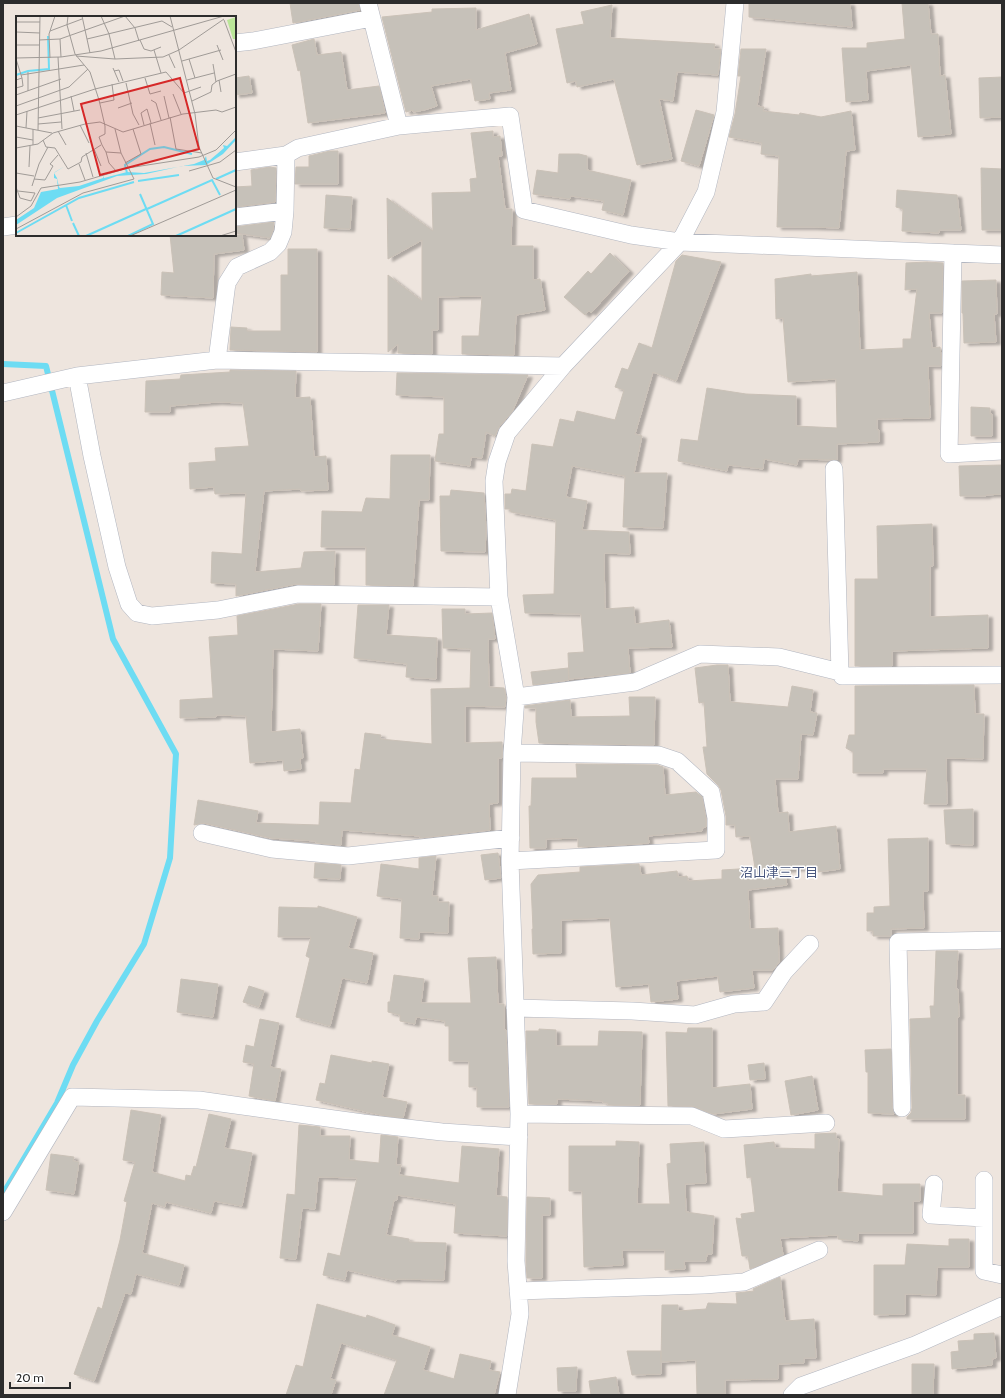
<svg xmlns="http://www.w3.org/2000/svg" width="1005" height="1398" font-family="Cabin,'Noto Sans JP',sans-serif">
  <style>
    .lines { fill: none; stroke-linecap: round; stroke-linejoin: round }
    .stream { stroke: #6ddcf3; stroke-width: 6 }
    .building { fill: #c6c1b9; stroke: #cac1b7; filter: url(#shadow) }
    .street-casing { stroke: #b2b6c0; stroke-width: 18 }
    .street { stroke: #fff; stroke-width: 17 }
    .labels { text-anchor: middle; stroke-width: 3; stroke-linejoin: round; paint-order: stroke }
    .neighbourhood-label { font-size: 13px; fill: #4a587f; stroke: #fff }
    .inset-river { fill: none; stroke: #6ddcf3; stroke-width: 2 }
    .inset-road { fill: none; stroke: #a09b97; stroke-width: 1 }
    .view { fill: #d62828; fill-opacity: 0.15; stroke: #d62828; stroke-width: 2 }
    .inset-edge { fill: none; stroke: #2c2c2c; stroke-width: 2 }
  </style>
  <defs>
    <filter id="shadow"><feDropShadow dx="4.5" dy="2.5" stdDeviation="1" flood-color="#0004"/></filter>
  </defs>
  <rect width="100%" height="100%" fill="#eee5de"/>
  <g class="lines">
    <path class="stream" d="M3 364 46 366 113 639 176 754 170 858 144 944 97 1021 73 1065 57 1103 3 1194"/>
  </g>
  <path class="building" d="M290 3H358L360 10 293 23Z
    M749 3H850L852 27 749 17Z
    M902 3H928L931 34H938L940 76 945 75 951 134 918 137 911 65 866 71 868 100 846 102 842 48H867V43L905 39Z
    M612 5 610 38 715 44 714 49H721L718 75 677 72 673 101 659 99 672 159 637 165 614 79 577 87 576 81 567 83 556 29 584 24 581 12Z
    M476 8V30L529 14 537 44 505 53 511 90 489 93 490 99 475 101 471 79 431 86 437 106 424 110 413 112V110L406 112 382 17 432 12V9Z
    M314 39 317 55 341 52 347 90 379 86 385 113 308 123 300 70 298 71 292 45Z
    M741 49H766L757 106 764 107 763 111 799 115 800 113 821 117 851 111 855 150 846 151 839 228 812 227H777L779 156 761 154 762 143 729 137 735 114 741 76H738Z
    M249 76 252 93 235 95V78Z
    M1002 77V117L980 118 979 78Z
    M696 110 714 115 699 166 681 161Z
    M493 131V137L500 136 502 156H498L505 209H512L511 246H533V280L540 279 545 310 516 315 514 355 462 354V336H479L482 296 438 297V330H432V354L398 353V344L388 352V275L422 301V240L388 259 387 198 433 231 432 193 471 192 470 179 477 178 471 133Z
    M330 151H338V184H295L296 167H309V156Z
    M559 154H579L587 156V170L631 180 623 215 602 210 604 201 571 196 570 199 533 194 537 170 558 173Z
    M270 167 276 168 275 202 235 207V187L252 186 251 170Z
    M981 168 1002 169V230H982Z
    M897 190 957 195 961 230H939V233L902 231 903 209 896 207Z
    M326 195 352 197 350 229 324 228Z
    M274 222 273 230 270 238 235 233V227Z
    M170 235H242L244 250 214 254 213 298 161 295 162 272 174 273Z
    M288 249H317V352L230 350 231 327 247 328V331H281V275H288Z
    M610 253 629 271 591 313 589 311 585 315 564 297 588 271 591 274Z
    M682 255 721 262 676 381 653 372 635 434 642 436 634 473H667L663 528 623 527 625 476 572 466 566 497 587 501 582 530 629 532 630 554 604 553 605 609 634 607 635 624 669 620 672 647 628 648 630 673 569 679 568 653 584 652 581 614 525 613 523 595 554 594 556 520 511 512 510 509H505V494H511L512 489 526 491 532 444 553 447 560 419 574 422 577 411 615 420 624 390 615 387 622 368 628 370 639 343 652 348 676 261Z
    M927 262 943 263 942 313H929L932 348 940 347 941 356V366H928L930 418 877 419V430H879V442L837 444V460L798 459 797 465 764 459 763 469 728 465 727 471 678 461 681 439 698 441 707 388 746 394 796 396V426L837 428 836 379 788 382 783 318 776 319 775 279 811 274V276L857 272 860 350 903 348V339H911L917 289 905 290 906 263Z
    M996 280 997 314H994L996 342 964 343 963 313H962V281Z
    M230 370 296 371 295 398 310 397 314 457 326 456 328 490 301 491V489L264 491 255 572 301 568 304 552 335 551 334 585 296 584 236 596V584L211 583 212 552 242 554 246 493 215 494 214 487 190 489 189 463 216 461 215 448 249 446 243 403 217 402 170 406V412H145L146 381 180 379 181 375 230 372Z
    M397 373 528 375 512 412 499 427 495 436 486 432 482 458 471 457 470 466 435 461 439 434H444V397L396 395Z
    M971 407 990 408V414H992V436H971Z
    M391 455H430L429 500H419L413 586 366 585V547H321L322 511 362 512 366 498 390 499Z
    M1002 465V494L986 495V496H960L959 466Z
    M451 490 484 493 486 530 485 552 441 551 440 496H450Z
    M932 524 933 566H930V617L988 615V648L892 651V666H855V579H878L877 526Z
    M299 604H321L318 651 273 649 271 732 300 729 303 758 300 759 301 769 284 771 283 760 250 763 246 716 216 715V717L180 718V700L213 698 209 637 238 635 237 616Z
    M358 605H389L386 635 437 638 436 679 406 677 407 664 354 658Z
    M442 609H465V614L492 613 495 639H488L489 687 504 688 506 697 505 707 465 706V743L502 742V758H498V803L489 804 490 830 420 838V836L342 830 341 845 316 843V841L271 838 204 823 194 825 198 800 258 811 256 823 319 825 320 802 351 803 355 769 360 770 365 733 381 735 380 739 432 744 431 689 470 688 471 649 443 648Z
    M717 665H728L730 702 788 707 792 686 813 690 810 712 817 713 813 735 801 734 798 779H775L778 813 788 812 789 832 836 826 840 869 818 872 817 866 784 870 787 885 748 890 750 929 778 928 779 962 773 970H752L754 988 720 992 718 976 676 981 678 999 651 1002 649 984 616 987 610 918 561 920V953L533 954 532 929H533L531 884 538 875 580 872V867L639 864 641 875 677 871 678 877 687 876 688 881 722 879V870L755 868 750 836 736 837 735 825H726V816L721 790 718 785 707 774 703 747H707L704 702 699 703 695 668Z
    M568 668 569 680 533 685 531 672Z
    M974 685 975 714H984L983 759 946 758 947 804H924L927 769H883V773H853V752L846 748 849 735H855V686Z
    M629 697H655L654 745 539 743 536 722V708H525V706L570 700 571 717 630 716Z
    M576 764 657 765 663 767 665 795 696 792 702 797 706 819V827L702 828V831L648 836 649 843 637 844 578 847V838L546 839V848H530L529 806H531L532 778H577Z
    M973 809V845L946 844 944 810Z
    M928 838V891H923L924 928 891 929V936H873V931H867V913H874V907L890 906 888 839Z
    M498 853 501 878 485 880 481 855Z
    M436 856 432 896H438V902H449L448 933 419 932V939L400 938 402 899 377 896 381 864 419 869V858Z
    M315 863 341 865 340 879 314 878Z
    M318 906 357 917 348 948 373 953 367 983 342 978 330 1026 296 1017 310 958 306 956 311 937H278L279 907 318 908Z
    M936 951H958L956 990 958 989 959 1017H957V1095H965V1119H907V1117L911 1113 912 1108 910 1019 931 1018 930 1006H934Z
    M496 957 498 1004H504V1030H506L509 1107H477V1087H469V1061H449V1026H445V1021L416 1017 415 1024 400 1021V1015L388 1012V1002H390L394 975 424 979 421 1003H471L468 958Z
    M181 979 218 984 213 1017 177 1012Z
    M249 986 264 991 259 1007 243 1002Z
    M260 1019 279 1023 270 1067 281 1069 275 1101 249 1096 254 1064 243 1062 246 1045 254 1047Z
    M688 1028H712V1088L750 1084 752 1109 713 1114 692 1106H668L666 1032 687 1033Z
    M539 1029 556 1030V1046H598L599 1031 642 1032 640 1105H608V1103H603V1101L557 1099V1104H529L526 1031H539Z
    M891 1049 892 1108 894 1114 868 1113V1072H866L865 1050Z
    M331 1055 372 1063V1061L389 1064 382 1097 407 1102 403 1118 381 1115 316 1100 320 1083 325 1084Z
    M764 1063 765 1079 750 1080 748 1065Z
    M812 1076 818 1110 791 1115 785 1081Z
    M131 1110 161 1115 152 1172 185 1181 186 1175 191 1176 194 1166 196 1167 209 1114 231 1119 224 1148 252 1153 242 1206 214 1201 211 1213 166 1202 165 1207 152 1203 142 1253 184 1265 179 1285 136 1274 131 1294 125 1293 94 1381 74 1374 98 1307 102 1309 120 1240 127 1202 124 1201 135 1162 123 1160Z
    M299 1125 320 1127V1136H350L349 1160 379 1163 381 1135 398 1137 396 1165H401L399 1175 459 1183 462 1146 499 1149 496 1196 507 1197V1236L454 1233 456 1204 397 1195V1200H394L386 1235 409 1239V1242L446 1243 444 1280 396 1279V1281L347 1270 345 1280 323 1275 328 1253 340 1256 357 1178 318 1177 315 1209 302 1208 296 1259 280 1258 287 1194 295 1195Z
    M836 1133V1139H839L837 1192 883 1196V1184H920V1201H913V1233H858V1241L838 1239V1235L780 1238 783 1255 750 1269 748 1256H742L736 1218 742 1219 741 1214 755 1212 751 1177 747 1178 744 1145 774 1142 775 1148 815 1149V1134Z
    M616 1141 639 1142 637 1204H670L667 1164 671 1163 670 1144 704 1142 706 1183 685 1184 686 1212 714 1216 712 1254H707L706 1261H684L685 1269 665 1270V1250H622L623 1265 584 1267 582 1191H569V1146H616Z
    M51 1154 74 1157 73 1161 79 1162 74 1194 46 1190Z
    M527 1197 550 1198V1215H542V1278H527L526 1261Z
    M949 1239H969V1267H937L936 1295 905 1294V1314L874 1315V1265H905L907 1244 949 1246Z
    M780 1277 785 1321 814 1319 816 1358H804V1363L778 1364V1379L725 1380V1394H697L696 1360 661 1362 662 1305H678V1311L706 1309 708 1303 737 1304 736 1293 754 1291 753 1289Z
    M317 1304 366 1318 367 1315 395 1325 392 1335 430 1347 423 1370 454 1379 460 1354 491 1361 489 1370 500 1372 494 1395H384L397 1360 341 1343 330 1379 336 1380 331 1395H286L296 1365 303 1367Z
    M994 1333 996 1358 992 1359V1365L952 1369 951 1352 959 1351 958 1341 974 1340V1334Z
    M627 1351H661V1374L632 1375Z
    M912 1364H934L933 1395 912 1394Z
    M577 1367 576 1391H558L557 1368Z
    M616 1377 619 1395H591L589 1381Z"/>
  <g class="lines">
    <g class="street-casing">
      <path id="street" d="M368 3 399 126
        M235 43 253 41 372 18
        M235 162 286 155
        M235 217 285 211
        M3 227 17 225
        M953 253 949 454 1002 451
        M217 360 227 283 237 267 270 252 278 244 283 232 285 211 286 155 298 148 399 126 510 116 524 210 631 235 680 242 1002 255
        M77 376 92 456 117 567 129 604 137 613 152 616 218 610 298 594 499 597
        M3 393 77 376 217 360 563 366
        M834 469 840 672
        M516 697 635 682 700 654 779 657 840 672 842 676 1002 675
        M202 833 272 849 348 856 511 838
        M510 861 716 850V818L711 792 677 761 659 755 512 753
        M515 1008 632 1011 695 1015 734 1004 764 1002 784 972 810 944
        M902 1108 898 942 1002 940
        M519 1114 692 1116 724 1129 826 1123
        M984 1180V1271L1002 1275
        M934 1184 931 1215 984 1218
        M3 1212 72 1097 199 1100 363 1123 442 1132 519 1137
        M518 1291 704 1285 744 1282 819 1250
        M507 1395 520 1314 516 1261 519 1114 510 861 512 753 516 697 499 597 494 481 497 462 507 433 563 366 680 242 706 192 725 112 735 3
        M792 1395 801 1386 915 1345 1002 1306"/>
    </g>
    <use href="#street" class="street"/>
  </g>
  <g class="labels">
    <g class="neighbourhood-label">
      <text x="779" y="877">沼山津三丁目</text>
    </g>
  </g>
  <g transform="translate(16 16)">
    <rect width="220" height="220" fill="#eee5de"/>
    <path d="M220 1V23H217L211 4Z" fill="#bae698"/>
    <path d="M220 121V124L207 138 190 149 166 150 130 158 101 160 41 182 0 209V204L18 192 25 176 42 173 41 163 38 162V157L39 156 49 150 38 157 41 162 43 171 44 172 63 170 87 162V160L88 162 111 156 128 157 178 148 188 144 190 140 191 145 194 144 208 132 207 129 211 130Z" fill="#6ddcf3"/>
    <path class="inset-river" d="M0 59 12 55 33 53 32 20M111 157 109 149 134 133 148 131 176 138M200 163 220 154M122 165 163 159M50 189 56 205M131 193 196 164 204 179M57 207 63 220M0 217 63 182 118 166M70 220 130 193M112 220 137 208 124 178M160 220 220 193"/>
    <path class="inset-road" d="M52 0 51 9 59 38 74 56 83 84 89 110V118L83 121 86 129 90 136 105 137M66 0 74 37M85 0 93 18 99 43M154 0 179 98 183 131 197 162 220 171M208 4 220 36M0 6H24M34 15 66 3M0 16 24 17M44 23 45 41M71 23 146 5 156 11M23 24 44 23 109 0 119 12 123 25M124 24 128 33 135 35 145 31M0 29H23M201 29 207 44M138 34 145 57M153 39 159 52M60 40 99 43 147 41 163 34 208 3M42 41 46 113M0 42 45 41 85 35 208 0M34 42 33 18 39 0M0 43 6 62 0 64M173 43 179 62M166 45 205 34M197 48 200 66M97 52 103 66M98 55 103 54 107 65M12 56V75M5 59 68 49M129 62 134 78 145 75M171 64 198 57M203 64 205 76M110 67 117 98 123 109M0 72 7 70 6 62M157 78 165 98M0 79 45 63M55 80 58 95M148 80 153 102M135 84 140 87 145 104M176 85 195 76 196 69 201 65 220 58M84 87 98 84 96 68M0 90 53 71 72 53M102 92 116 87M0 99 79 73 150 56 168 77 185 71M154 101 160 133 186 137M22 102 64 94M134 107 139 129M22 108 45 106M64 109 73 127M128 109 125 97 131 93 135 107M0 110 36 117M10 112 11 95M22 114 24 0M42 115 50 129M0 121 17 124M27 124 30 131 39 132 52 153 65 146 66 141 85 129M17 129V113M0 132 22 128 37 117 69 108 84 106 107 116 167 98 200 94 206 96 220 91M78 133 85 150M90 136 93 147 100 155M70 137 77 161M109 147 125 138 117 113M63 148 69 164M13 151 14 130M173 155 204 146 220 134M0 157 18 160M18 163 29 164 37 150 34 148 42 139M16 170 23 148 32 131M0 171 4 182 15 185 19 177 2 175M0 201 15 190 25 172 64 166 112 152 183 141 200 134 220 114M0 213 67 177 118 163 105 137 99 113M114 220 220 174M204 220 220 215"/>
    <path class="view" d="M164 62 183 133 84 159 65 88Z"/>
    <rect width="220" height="220" class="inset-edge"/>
  </g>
  <rect width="1005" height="1398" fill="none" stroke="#2c2c2c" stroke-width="8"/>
  <path d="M10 1382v6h60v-6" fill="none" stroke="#2c2c2c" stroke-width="2"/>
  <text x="16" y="1382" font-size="12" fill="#2c2c2c" stroke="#ffffff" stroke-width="3" paint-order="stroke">20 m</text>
</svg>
